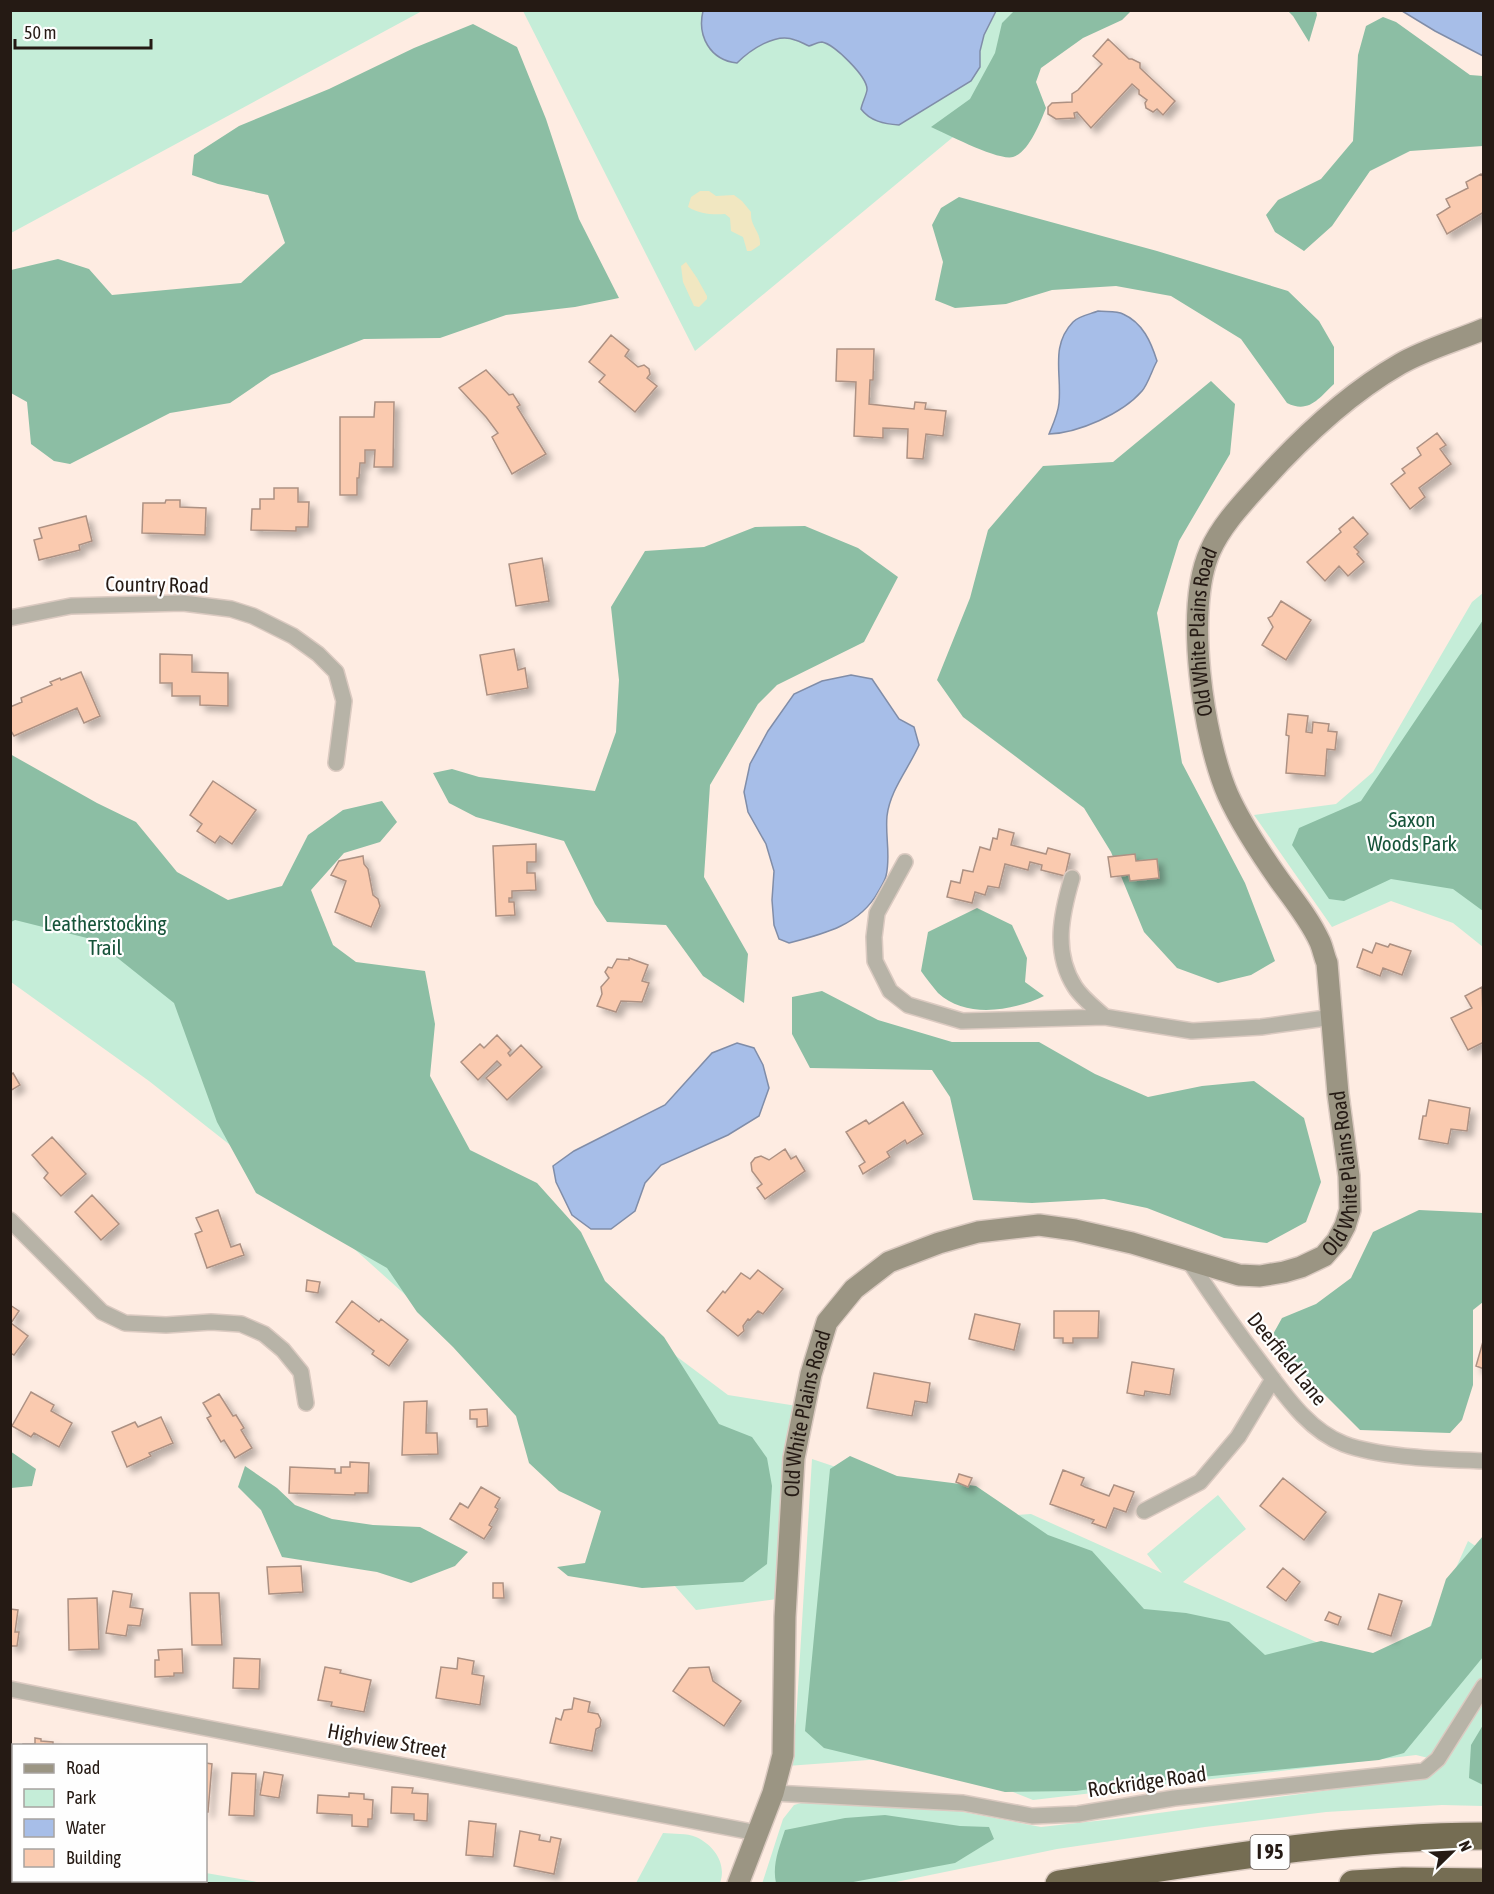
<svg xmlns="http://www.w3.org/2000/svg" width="1494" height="1894" font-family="'Asap Condensed',sans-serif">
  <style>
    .green { fill: #c5edd8 }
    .forest { fill: #8cbea4 }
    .sand { fill: #f1e7c1 }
    .water { fill: #a7bee8; stroke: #808da8; stroke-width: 1.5 }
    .building { fill: #facaaf; stroke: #ad9183; stroke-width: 1.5; filter: url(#shadow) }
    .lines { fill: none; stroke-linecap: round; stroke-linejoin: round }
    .street-casing { stroke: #dbcac1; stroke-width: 18 }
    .secondary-casing { stroke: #dbcac1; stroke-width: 24 }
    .highway-casing { stroke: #dbcac1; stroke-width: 30 }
    .street { stroke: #b7b3a7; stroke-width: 15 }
    .secondary { stroke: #9b9583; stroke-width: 21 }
    .highway { stroke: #756d53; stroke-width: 27 }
    .labels { text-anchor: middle; stroke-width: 4.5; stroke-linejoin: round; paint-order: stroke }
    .shield { fill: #fefefe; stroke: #665e5a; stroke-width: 1.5 }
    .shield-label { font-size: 20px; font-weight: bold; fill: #251a14 }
    .street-label { font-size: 21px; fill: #251a14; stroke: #fefefe }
    .park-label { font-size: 21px; fill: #155339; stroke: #fefefe }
  </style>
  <defs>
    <filter id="shadow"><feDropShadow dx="5.5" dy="5.5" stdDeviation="3" flood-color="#0004"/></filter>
  </defs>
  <rect width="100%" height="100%" fill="#feece2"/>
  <path class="green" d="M11 10H422V11L11 233Z
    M523 11H1105L695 351Z
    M1483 593V947L1453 923 1391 901 1332 927 1254 815 1336 804 1373 772 1472 602Z
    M11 766 644 1332 728 1395 797 1406 777 1599 696 1610 470 1353 302 1202 149 1081 11 982Z
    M812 1459 985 1517 1031 1514 1162 1573 1147 1554 1218 1495 1246 1529 1183 1582 1405 1682 1468 1541 1483 1551V1806L1442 1805 1326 1812 1205 1827 1057 1849 891 1883 762 1884 783 1819 794 1805 811 1800 921 1804 1041 1827 1114 1819 1405 1780C1423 1777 1434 1778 1445 1762L1416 1755 1033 1800 923 1756 787 1766 796 1721Z
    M663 1833C673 1834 687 1833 696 1837 714 1845 727 1864 720 1883H636Z
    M10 1836 13 1837 14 1880H206V1873L263 1883H11Z"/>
  <path class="forest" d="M1014 11H1131L1122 20 1083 38 1041 68 1036 82 1046 108C1040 123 1029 152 1013 157 998 161 947 134 931 127L970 99 995 53 1002 23Z
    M1288 11H1316L1317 15 1309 42 1293 16Z
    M1383 17 1396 22 1470 75 1483 76V146L1410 151 1370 171 1332 226 1304 251 1275 232 1266 215 1278 200 1321 179 1353 141 1358 55 1366 26Z
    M473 24 517 47 546 119 579 219 619 298 575 307 506 315 440 338 364 339 271 375 230 403 170 413 70 464 54 461 31 444 27 402 11 393V270L58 259 89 269 112 295 241 283 285 243 268 195 218 184 192 175 194 155 239 126 329 89 414 48Z
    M959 197 1157 251 1288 291 1319 321 1334 347V384C1319 398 1309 414 1287 403L1241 339 1171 296 1116 286 1052 290 1006 304 955 308 935 300 943 262 932 225 941 208Z
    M1211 381 1235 404 1230 454 1179 541 1157 613 1182 763 1245 883 1275 961 1251 975 1218 983 1177 968 1144 932 1111 852 1084 808 963 717 937 680 970 598 988 530 1043 466 1113 462Z
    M805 526 858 548 898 577 864 642 777 685 758 704 710 785 704 877 748 954 744 1003 703 976 666 925 607 922 595 904 564 841 476 817 449 803 433 773 452 769 479 777 595 791 616 732 619 680 611 607 645 551 704 547 755 527Z
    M1483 620V911L1453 889 1391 879 1344 901 1329 899 1292 845 1299 828 1361 801Z
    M10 754 97 803 136 822 177 872 228 900 282 886 308 835 343 810 382 801 397 822 380 842 344 853 311 890 333 945 356 962 425 971 435 1024 430 1076 470 1150 537 1183 581 1232 605 1281 664 1337 719 1424 752 1437 767 1458 772 1486 767 1564 743 1582 642 1588 568 1576 557 1567 585 1563 601 1511 559 1491 529 1463 516 1416 453 1347 417 1312 387 1268 256 1193 217 1122 174 1003 95 940 15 920 11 922Z
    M977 908 1012 925 1027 958 1025 982 1044 996C1013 1011 966 1019 938 993 932 986 926 978 921 971L928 932Z
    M822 991 878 1020 952 1042H1039L1095 1074 1148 1097 1202 1086 1254 1081 1304 1118 1321 1182 1306 1222 1267 1243 1224 1238 1147 1208 1104 1199 1032 1203 973 1200 950 1097 932 1070 810 1068 792 1034V997Z
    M1419 1210 1483 1213V1302L1473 1310V1385L1462 1420 1450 1433 1360 1430 1309 1379 1272 1336 1282 1318 1316 1304 1351 1278 1373 1232Z
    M10 1451 36 1469 32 1486 11 1488Z
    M850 1456 897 1476 976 1486 1048 1535 1092 1551 1144 1609 1186 1613 1229 1622 1265 1655 1321 1641 1373 1653 1431 1626 1446 1579 1483 1536V1657L1404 1753 1379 1760 1118 1785 1076 1791 1005 1792 824 1748 805 1731 830 1469Z
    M245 1466 277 1488 295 1505 332 1519 373 1525 420 1527 468 1552 455 1566 411 1583 377 1572 282 1557 261 1510 238 1487Z
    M1483 1725 1484 1785H1483L1469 1778 1471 1745Z
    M885 1815 960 1826 989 1827 994 1839 955 1863 848 1883H776C772 1865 779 1848 785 1830L845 1818Z"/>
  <path class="sand" d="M700 191H709L716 196 734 195 742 201 751 212C750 227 761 231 760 245L751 251H747L743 237 731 231 730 218 725 214C712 215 700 214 688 207L691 197Z
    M686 262 697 278 707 296V299L699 307 694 306 683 282 681 266Z"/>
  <path class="water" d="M703 11V10L996 11 984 35 980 51V67L971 81 899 125C884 124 870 121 861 109 862 103 866 96 867 90 868 77 834 44 822 42 818 42 813 45 809 46 804 44 800 41 795 40 776 32 750 50 737 63 710 60 697 36 703 11Z
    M1402 11H1483V56L1435 31Z
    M1098 311C1106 312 1117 311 1123 314 1143 323 1151 342 1157 361 1152 370 1148 384 1142 391 1122 414 1078 433 1049 434 1053 424 1058 414 1059 403 1062 374 1050 346 1073 322 1078 316 1091 314 1098 311Z
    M851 675 872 679 899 719 914 727 919 745C909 768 890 790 887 816 885 836 891 856 886 876 885 881 881 887 878 892 860 925 824 934 789 943L779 939 774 925 772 900 774 871 766 844 748 812 744 792 750 764 768 731 794 694 822 681Z
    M737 1043 754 1048 763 1065 769 1088 759 1116 728 1135 661 1165 645 1183 635 1211 611 1229H591L572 1215 556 1182 553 1166 574 1151 665 1105 712 1053Z"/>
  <path class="building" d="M1108 39 1129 59H1132L1140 63V68L1175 101 1163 115 1157 109 1153 112 1146 108 1145 103 1147 100 1139 94V90L1132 84 1091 128 1077 112 1074 113 1075 118 1056 119 1048 114V107L1052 103 1072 102V94L1078 90 1102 64 1093 56Z
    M1481 174 1484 178V212L1447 234 1437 215 1450 207 1446 199 1468 188 1466 182Z
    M611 335 629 350 625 356 638 367 644 365 649 369 650 374 647 378 657 386 635 412 599 382 605 375 589 362Z
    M837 349H874L873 380H870L869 404 914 409 915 402 926 403 925 409 946 411 943 436 926 434 923 459 907 458 908 429 883 428V438L854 436 856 382 836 381Z
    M486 370 509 395 513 394 520 405 517 407 546 454 512 474 492 437 498 433 486 417 459 388Z
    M375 402H394L393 467H374L375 450H365V463H360L359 478H357V495H340V417H374Z
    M1437 433 1446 445 1440 449 1451 464 1419 488 1425 497 1410 509 1391 484 1405 473 1402 469 1421 455 1417 448Z
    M274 488H298V502H309L308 527H296V531L251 530 252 509H260V499H274Z
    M166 500H180V507L206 508 205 535 142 533 143 503H165Z
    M86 516 92 541 79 545 80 550 39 560 34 540 42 538 39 528Z
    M1353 517 1368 534 1354 547 1359 552 1357 554 1364 562 1348 576 1339 566 1325 581 1307 562 1341 532 1339 529Z
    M542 558 549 601 516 606 509 564Z
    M1281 601 1311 620 1286 660 1262 645 1273 627 1268 618 1272 616Z
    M514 649 518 670 525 668 528 688 487 695 480 655Z
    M160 654 192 655V672L228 673V706L200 705V696H172V683H160Z
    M81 672 100 716 84 723 77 708 14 736 10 729V707L22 702 21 698 52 685 50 682 60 678 61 680Z
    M1288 714 1308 716 1306 732 1312 733 1313 722 1329 724 1328 731 1337 732 1335 750 1327 749 1325 776 1286 773 1289 736 1286 735Z
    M213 781 256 810 232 844 220 836 215 843 197 831 202 824 190 815Z
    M999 829 1014 833 1011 845 1046 854 1048 848 1070 854 1065 876 1041 870 1042 865 1030 862 1028 870 1005 864 999 888 988 886 985 895 975 892 972 903 947 897 951 881 960 883 963 870 973 872 980 847 990 850 993 838 997 839Z
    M536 844V862H527V873H535L536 890 512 891V898H509V902H514L515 915 496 916 493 846Z
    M1135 854 1136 861 1157 859 1159 878 1130 881 1129 875 1111 877 1108 857Z
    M363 856 364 864 368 869 373 895 378 899 380 906 371 927 335 912 346 881 331 875 339 861Z
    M1376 943 1388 947 1390 944 1411 951 1402 975 1383 968 1380 976 1357 967 1363 949 1372 953Z
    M629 958 648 965 642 981 649 983 642 1002 621 1001 616 1012 597 1006 602 994 601 987 609 978 605 972 608 967 612 968 617 959 629 960Z
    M1482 987 1484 1042 1468 1050 1451 1018 1472 1008 1465 996Z
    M497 1035 511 1050 508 1053 510 1056 521 1045 542 1067 507 1100 486 1078 501 1065 497 1061 478 1080 461 1062 480 1044 484 1048Z
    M13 1073 20 1085 10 1091V1075Z
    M1429 1100 1470 1108 1467 1131 1451 1129 1448 1144 1419 1139 1423 1116H1426Z
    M903 1102 923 1134 907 1144 905 1140 887 1152 890 1157 863 1174 859 1166 865 1162 846 1132 866 1120 869 1124Z
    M52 1137 86 1174 61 1196 44 1178 48 1173 32 1155Z
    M785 1149 791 1159 796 1156 805 1171 765 1199 757 1188 762 1184 752 1171 751 1163 755 1158 761 1156 769 1160Z
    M92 1195 119 1224 101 1240 75 1212Z
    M218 1210 231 1247 240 1244 244 1255 207 1268 195 1234 202 1231 196 1218Z
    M758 1270 783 1289 763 1314 758 1311 750 1320 748 1319 743 1326 744 1331 738 1336 707 1311 723 1291 725 1293 741 1273 750 1279Z
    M307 1280 320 1282 318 1293 306 1291Z
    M352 1301 379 1322 381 1319 408 1340 389 1366 372 1354 374 1351 336 1322Z
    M10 1305 19 1311 11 1323 28 1336 14 1355 10 1353Z
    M1054 1311H1099L1098 1338H1073V1343H1063V1338H1054Z
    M975 1314 1020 1324 1014 1350 969 1339Z
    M1484 1338V1369L1476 1366Z
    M1132 1362 1174 1369 1170 1395 1145 1391 1144 1396 1127 1393Z
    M874 1373 930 1383 927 1403 915 1401 912 1416 867 1408Z
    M31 1392 54 1405 51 1411 72 1423 59 1447 34 1433 31 1437 12 1426Z
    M219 1394 233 1416 236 1415 244 1428 241 1430 252 1448 235 1458 224 1440 221 1442 207 1418 211 1416 203 1403Z
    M427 1401 426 1433H437L438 1454 402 1455 404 1402Z
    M487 1409 488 1426 477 1427V1419H470V1410Z
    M161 1417 173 1443 149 1453 151 1456 127 1467 112 1432 135 1422 138 1427Z
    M350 1462 369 1463 368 1493H355V1495L289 1493 290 1467 335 1469V1473H341V1467H350Z
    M1063 1470 1084 1478 1081 1485 1085 1487 1109 1496 1114 1485 1134 1492 1126 1512 1114 1508 1106 1528 1092 1523 1094 1520 1050 1504Z
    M959 1474 972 1478 968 1487 956 1482Z
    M1283 1478 1326 1512 1304 1540 1260 1506Z
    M481 1487 500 1498 495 1507 498 1509 489 1525 492 1527 484 1539 450 1519 460 1503 468 1508Z
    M301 1566 303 1592 269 1594 267 1567Z
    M1283 1568 1300 1582 1286 1601 1267 1587Z
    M493 1583H503L504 1598H493Z
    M113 1591 132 1594 130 1607 143 1609 140 1626 128 1625 126 1636 106 1633Z
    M190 1593H219L222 1645H192Z
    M1379 1594 1402 1601 1391 1636 1368 1629Z
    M97 1598 99 1649 69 1650 68 1599Z
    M10 1609 18 1610 15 1632H19L17 1646H10Z
    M1329 1612 1341 1617 1338 1625 1325 1620Z
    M182 1649 183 1673H174V1676L155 1677V1660H159L158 1650Z
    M234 1658 260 1659 259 1689 233 1688Z
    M458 1658 474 1661 472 1674 484 1676 480 1705 436 1698 441 1667 457 1669Z
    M325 1667 341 1670 340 1673 371 1680 364 1712 331 1706 332 1702 318 1700Z
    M709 1667 713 1681 741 1701 724 1726 673 1691 689 1668Z
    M574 1698 590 1702 588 1712 598 1714 601 1720 600 1727 596 1729 592 1751 550 1743 556 1718 561 1720 564 1710 572 1709Z
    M35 1738 41 1739V1741L53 1742V1746H23V1744H35Z
    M206 1763 212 1764 208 1812H206Z
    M264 1772 283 1775 279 1798 260 1795Z
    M232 1773 256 1774 254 1816 229 1815Z
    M392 1787 413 1788 412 1793 428 1794 427 1821 414 1820V1814L391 1813Z
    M349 1793 364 1794V1799L373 1800 372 1819H368V1827L352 1826V1815L317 1813 318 1795 349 1797Z
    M469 1821 496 1824 493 1857 466 1855Z
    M520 1831 540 1835 539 1840 550 1842 551 1837 561 1839 554 1874 514 1866Z"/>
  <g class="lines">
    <g class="street-casing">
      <path id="street" d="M10 618 71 606 183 603 231 609 253 616 293 636 318 654 336 672 344 701 336 763
        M905 862 877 913 874 937 875 961 890 991 908 1005 962 1021 1105 1017 1192 1031 1261 1027 1333 1017
        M1072 878C1061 915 1053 953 1075 987 1082 998 1095 1008 1105 1017
        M10 1220 102 1312 125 1323 166 1325 211 1322 241 1324 264 1334 283 1350 301 1372 306 1403
        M1189 1261C1212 1296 1235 1329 1260 1362 1283 1392 1307 1430 1344 1444 1382 1458 1442 1459 1484 1461
        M1144 1511 1200 1482 1238 1437 1273 1379
        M10 1689C259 1740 508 1785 757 1833
        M773 1793 963 1803 1032 1816 1078 1814 1174 1798 1424 1771 1438 1759 1484 1686"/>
    </g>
    <g class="secondary-casing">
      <g id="secondary">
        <path id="s1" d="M738 1884 773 1793 783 1755 785 1617 794 1458 811 1374 827 1322 854 1289 889 1262 939 1243 978 1232 1039 1225 1075 1230 1132 1243 1239 1275 1260 1276 1284 1272 1301 1267 1324 1256 1337 1241 1345 1226 1350 1210 1349 1176 1338 1094 1327 963C1324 956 1323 949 1320 942 1310 920 1294 900 1280 881 1261 854 1242 826 1228 795 1203 738 1184 609 1210 551 1221 526 1241 505 1259 485 1300 439 1346 395 1400 364 1426 349 1456 341 1484 329"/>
      </g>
    </g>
    <g class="highway-casing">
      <path id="highway" d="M1059 1884C1199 1862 1341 1836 1484 1836
        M1353 1884 1403 1881 1484 1882"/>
    </g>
    <use href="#street" class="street"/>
    <use href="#secondary" class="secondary"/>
    <use href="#highway" class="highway"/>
  </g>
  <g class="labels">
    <rect class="shield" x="1250.5" y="1835" width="39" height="34" rx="4.5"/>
    <g class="shield-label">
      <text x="1270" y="1859">I 95</text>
    </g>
    <g class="street-label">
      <text transform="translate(157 585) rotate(1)" y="7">Country Road</text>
      <text dy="7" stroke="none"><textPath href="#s1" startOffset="1776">Old White Plains Road</textPath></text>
      <text dy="7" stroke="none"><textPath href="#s1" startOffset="1200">Old White Plains Road</textPath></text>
      <text transform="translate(1287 1359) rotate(51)" y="7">Deerfield Lane</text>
      <text dy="7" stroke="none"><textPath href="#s1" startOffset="480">Old White Plains Road</textPath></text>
      <text transform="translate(387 1741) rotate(10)" y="7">Highview Street</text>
      <text transform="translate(1147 1782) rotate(-8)" y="7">Rockridge Road</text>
    </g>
    <g class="park-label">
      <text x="1412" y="827">Saxon<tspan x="1412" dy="24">Woods Park</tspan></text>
      <text x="105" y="931">Leatherstocking<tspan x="105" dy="24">Trail</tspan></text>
    </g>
  </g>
  <rect width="1494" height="1894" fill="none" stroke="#251a14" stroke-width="24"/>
  <rect x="12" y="1744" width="195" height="138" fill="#fefefe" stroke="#a7a3a0" stroke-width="1.5"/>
  <rect x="24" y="1764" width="30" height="9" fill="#9b9583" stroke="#a7a3a0" stroke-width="1.5"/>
  <text x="66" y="1774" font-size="18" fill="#251a14">Road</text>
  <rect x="24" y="1789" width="30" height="18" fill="#c5edd8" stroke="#a7a3a0" stroke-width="1.5"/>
  <text x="66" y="1804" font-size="18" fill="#251a14">Park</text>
  <rect x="24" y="1819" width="30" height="18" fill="#a7bee8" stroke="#a7a3a0" stroke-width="1.5"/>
  <text x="66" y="1834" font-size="18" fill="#251a14">Water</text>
  <rect x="24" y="1849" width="30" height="18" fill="#facaaf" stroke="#a7a3a0" stroke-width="1.5"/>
  <text x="66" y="1864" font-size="18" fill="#251a14">Building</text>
  <g transform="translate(1452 1852) rotate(66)" stroke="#fefefe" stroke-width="4.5" paint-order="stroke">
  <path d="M0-4.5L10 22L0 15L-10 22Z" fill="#251a14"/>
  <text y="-9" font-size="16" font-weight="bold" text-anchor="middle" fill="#251a14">N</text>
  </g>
  <path d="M15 39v9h136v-9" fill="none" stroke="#251a14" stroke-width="3"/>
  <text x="24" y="39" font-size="18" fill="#251a14" stroke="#fefefe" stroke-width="4.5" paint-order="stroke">50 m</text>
</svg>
